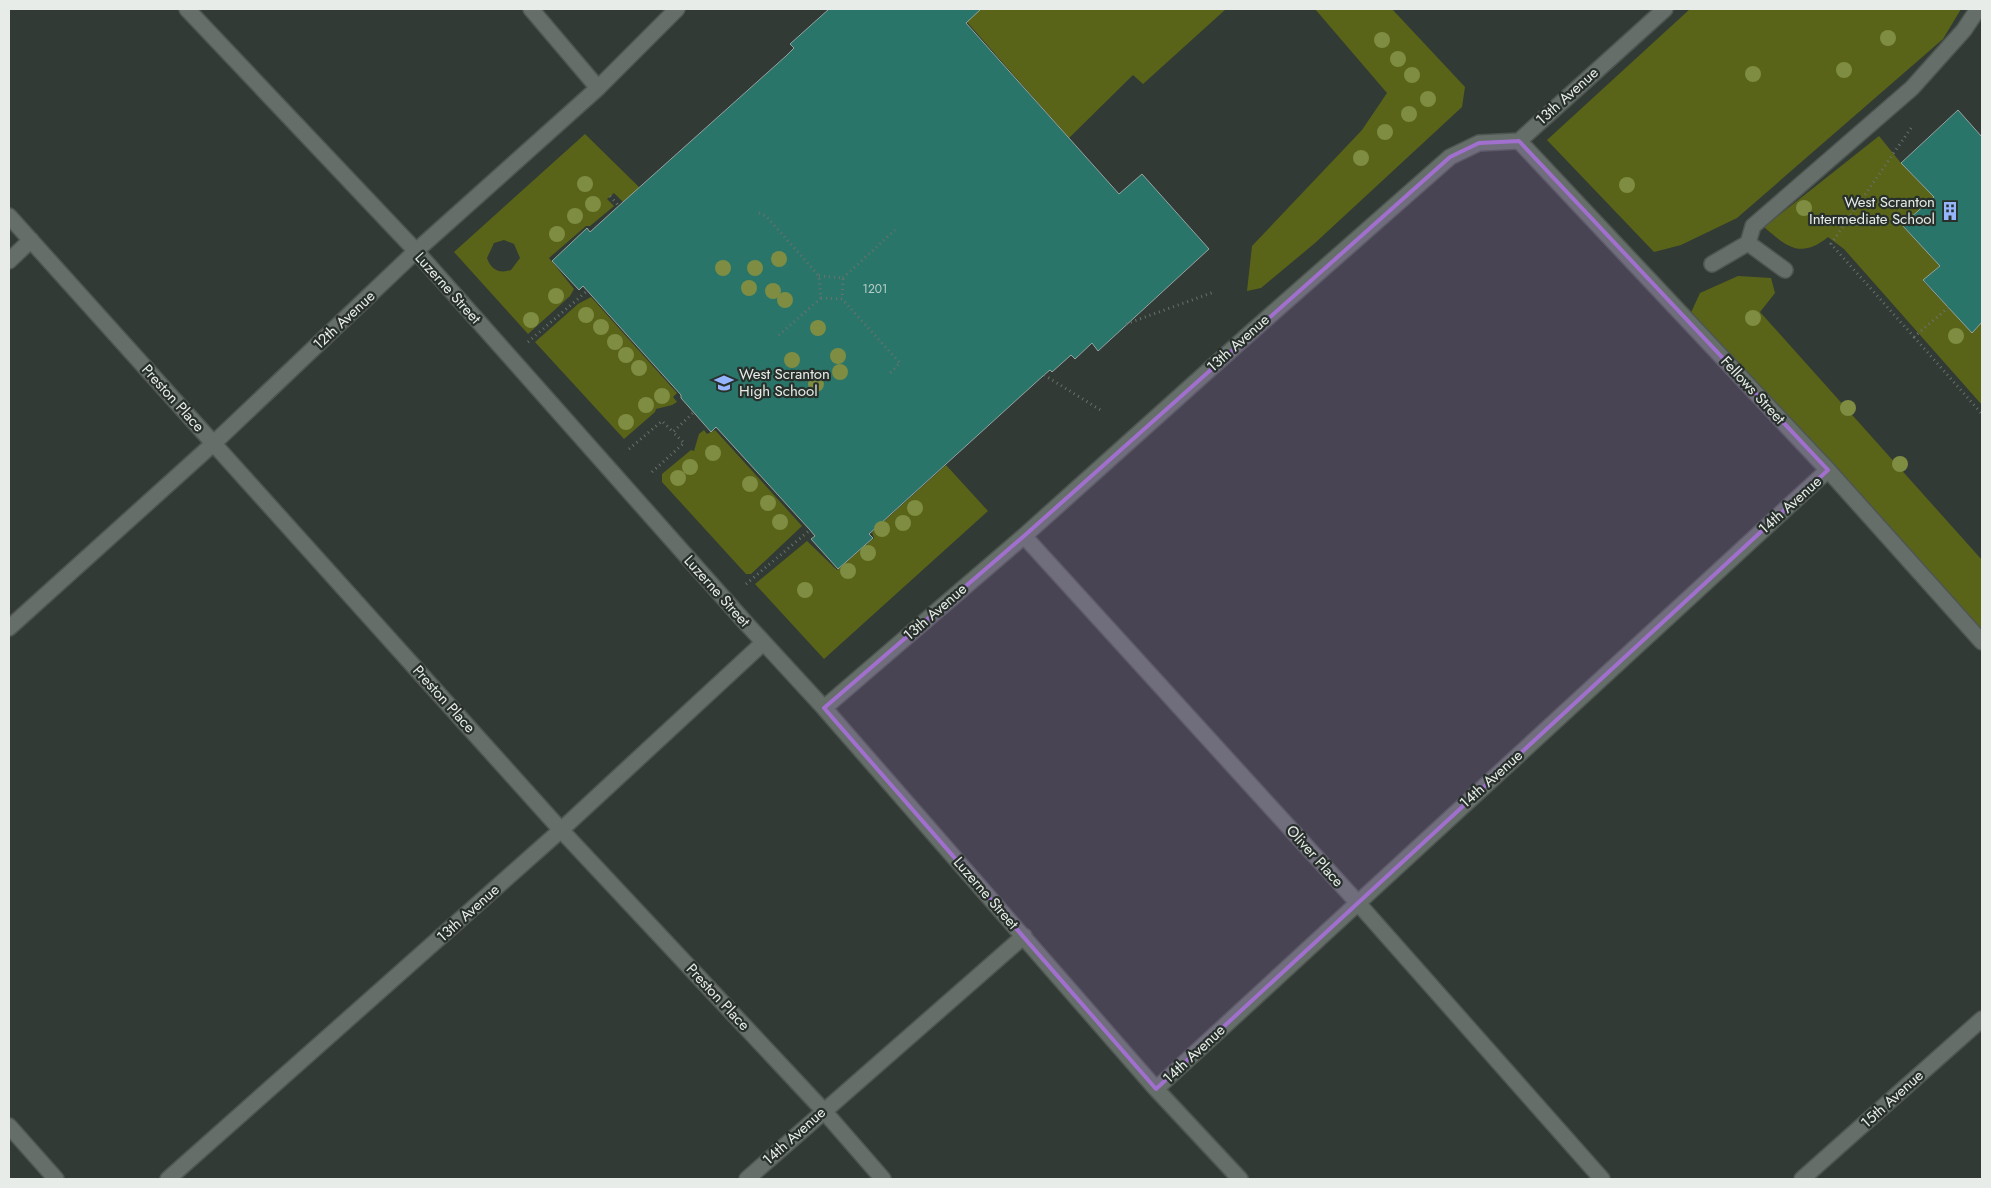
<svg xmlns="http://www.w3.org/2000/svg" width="1991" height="1188" font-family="Jost,sans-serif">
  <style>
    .green { fill: #596418; fill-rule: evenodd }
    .building { fill: #2a7569; stroke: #97a3a0 }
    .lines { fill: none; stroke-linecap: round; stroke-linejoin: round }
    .minor-casing { stroke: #4f5652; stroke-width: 18 }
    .path { stroke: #6a716c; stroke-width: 3; stroke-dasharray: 1 4; stroke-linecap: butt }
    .minor { stroke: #656e69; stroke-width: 15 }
    .tree { fill: #7e8d42 }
    .marked { fill: #a16fce; fill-opacity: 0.2; stroke: #a16fce; stroke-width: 4; stroke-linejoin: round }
    .labels { text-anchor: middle; stroke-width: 4.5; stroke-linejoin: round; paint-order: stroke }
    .number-label { font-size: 12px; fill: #b8cec9 }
    .street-label { font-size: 15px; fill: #e7ece9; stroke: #28302b }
    .poi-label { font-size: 15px; fill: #e7ece9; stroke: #28302b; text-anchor: end }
  </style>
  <rect width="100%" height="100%" fill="#323a35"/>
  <path class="green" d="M981 9H1226L1143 84 1133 75 1069 138 967 22Z
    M1315 9H1392L1465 87 1462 107 1315 243 1261 288 1247 291 1252 246 1362 130 1387 93Z
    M1690 9H1961L1943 39 1737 218 1681 245 1654 252 1547 140Z
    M585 134 640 188 623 202 614 193 607 199 614 206 590 226H586L549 258 574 289 570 296 528 334 454 252ZM504 240 514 244 520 258 511 270C500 274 491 270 487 258L494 243Z
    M1879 136 1901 163 1934 197 1902 225 1940 266 1923 281 1972 332 1982 322V405L1844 249 1828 237C1801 259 1787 247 1764 227Z
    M1738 276 1771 278 1775 293 1760 312 1982 560V636L1689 317 1700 293Z
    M591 297 677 393 673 397 677 402 672 405 656 409 655 412 624 439 535 342 578 304Z
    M704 430 707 434 715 430 802 526 751 574H746L662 482V474L691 450 694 451 699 434Z
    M946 465 988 511 824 659 755 584 807 541 837 570 874 538 872 532Z"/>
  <path class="building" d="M829 9H981L966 23 1119 194 1142 174 1209 249 1098 351 1092 343 1075 359 1071 355 1052 372 1050 370 1044 375 869 534 873 538 838 569 811 539 815 536 810 530 716 427 711 432 681 398V395L583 286 579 290 552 261 587 228 590 232 623 202 786 56 794 48 790 44Z
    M1958 110 1982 137V322L1972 333 1923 280 1940 266 1902 225 1934 197 1901 163Z"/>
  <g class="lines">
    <g class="minor-casing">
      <path id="minor" d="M187 9 416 251 744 621 824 708 1156 1089 1240 1179
        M531 9 598 88
        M1519 141 1828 470 1982 642
        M9 216 561 830 823 1110 883 1179
        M1748 243 1753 226 1912 88 1964 30 1978 9
        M9 261 31 240
        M1712 264 1748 243 1785 270
        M1024 536 1357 902 1602 1179
        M9 628 214 443 416 251 598 88 677 9
        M824 708 1024 536 1249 334 1450 157 1479 143 1519 141 1665 9
        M1156 1089 1828 470
        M9 1126 56 1179
        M168 1179 561 830 763 643
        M747 1179 1024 936
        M1802 1179 1982 1019"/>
    </g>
    <path class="path" d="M1911 128 1831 244 1914 337 1949 307
      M610 196 619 206
      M759 213 766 216 819 276 821 298 778 336
      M819 276 843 278 842 299
      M843 278 895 230
      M821 298 842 299 900 363 889 374
      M1126 324 1214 292
      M1914 337 1982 414
      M528 342 587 291
      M1044 375 1102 411
      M629 449 662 421 673 432 694 412
      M652 472 684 443 673 432
      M746 584 810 530"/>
    <use href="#minor" class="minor"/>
  </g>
  <g class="tree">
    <circle cx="1888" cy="38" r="8"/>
    <circle cx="1382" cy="40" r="8"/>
    <circle cx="1398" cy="59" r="8"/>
    <circle cx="1844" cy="70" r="8"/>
    <circle cx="1753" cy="74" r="8"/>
    <circle cx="1412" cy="75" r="8"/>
    <circle cx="1428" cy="99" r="8"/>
    <circle cx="1409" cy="114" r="8"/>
    <circle cx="1385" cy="132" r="8"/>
    <circle cx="1361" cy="158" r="8"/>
    <circle cx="585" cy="184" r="8"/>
    <circle cx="1627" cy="185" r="8"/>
    <circle cx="593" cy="204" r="8"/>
    <circle cx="1804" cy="208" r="8"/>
    <circle cx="575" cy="216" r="8"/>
    <circle cx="557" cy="234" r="8"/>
    <circle cx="779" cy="259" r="8"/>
    <circle cx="723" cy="268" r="8"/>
    <circle cx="755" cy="268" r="8"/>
    <circle cx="749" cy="288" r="8"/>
    <circle cx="773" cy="291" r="8"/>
    <circle cx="556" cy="296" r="8"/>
    <circle cx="785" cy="300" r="8"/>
    <circle cx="586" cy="315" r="8"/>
    <circle cx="1753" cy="318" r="8"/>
    <circle cx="531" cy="320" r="8"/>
    <circle cx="601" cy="327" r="8"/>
    <circle cx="818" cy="328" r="8"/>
    <circle cx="1956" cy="336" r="8"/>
    <circle cx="615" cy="342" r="8"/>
    <circle cx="626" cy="355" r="8"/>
    <circle cx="838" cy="356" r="8"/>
    <circle cx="792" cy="360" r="8"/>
    <circle cx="639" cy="368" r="8"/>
    <circle cx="840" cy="372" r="8"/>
    <circle cx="816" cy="384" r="8"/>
    <circle cx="662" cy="396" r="8"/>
    <circle cx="646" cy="405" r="8"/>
    <circle cx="1848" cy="408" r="8"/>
    <circle cx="626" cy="422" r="8"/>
    <circle cx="713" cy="453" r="8"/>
    <circle cx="1900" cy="464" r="8"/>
    <circle cx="690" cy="467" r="8"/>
    <circle cx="678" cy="478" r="8"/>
    <circle cx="750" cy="484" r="8"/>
    <circle cx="768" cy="503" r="8"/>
    <circle cx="915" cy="508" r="8"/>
    <circle cx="780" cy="522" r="8"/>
    <circle cx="903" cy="523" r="8"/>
    <circle cx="882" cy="529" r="8"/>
    <circle cx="868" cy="553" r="8"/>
    <circle cx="848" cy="571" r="8"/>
    <circle cx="805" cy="590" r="8"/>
  </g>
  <path class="marked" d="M1519 141 1828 470 1156 1089 824 708 1024 536 1450 157 1479 143Z"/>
  <defs>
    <g id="building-bare" transform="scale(1.5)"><path d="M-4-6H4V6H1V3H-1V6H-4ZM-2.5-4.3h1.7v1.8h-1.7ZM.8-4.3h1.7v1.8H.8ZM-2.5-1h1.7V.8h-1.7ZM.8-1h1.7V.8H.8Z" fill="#95b6fd" stroke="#28302b" stroke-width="2.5" paint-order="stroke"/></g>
    <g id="school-bare" transform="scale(1.5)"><path d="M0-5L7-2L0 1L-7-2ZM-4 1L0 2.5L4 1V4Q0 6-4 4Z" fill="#95b6fd" stroke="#28302b" stroke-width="2.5" paint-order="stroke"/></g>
  </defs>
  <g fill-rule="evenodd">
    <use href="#building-bare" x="1950" y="211"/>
    <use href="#school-bare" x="724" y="383"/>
  </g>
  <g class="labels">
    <g class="number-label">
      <text x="875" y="293">1201</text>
    </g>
    <g class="street-label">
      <text transform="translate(1567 96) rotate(-42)" y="5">13th Avenue</text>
      <text transform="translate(448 288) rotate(48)" y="5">Luzerne Street</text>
      <text transform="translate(344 320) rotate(-43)" y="5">12th Avenue</text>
      <text transform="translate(1238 343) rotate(-42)" y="5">13th Avenue</text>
      <text transform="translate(1753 390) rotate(47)" y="5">Fellows Street</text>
      <text transform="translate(173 398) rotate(48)" y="5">Preston Place</text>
      <text transform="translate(1790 505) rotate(-42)" y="5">14th Avenue</text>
      <text transform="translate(717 591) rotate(48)" y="5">Luzerne Street</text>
      <text transform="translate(935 612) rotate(-41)" y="5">13th Avenue</text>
      <text transform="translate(444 699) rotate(48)" y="5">Preston Place</text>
      <text transform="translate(1491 779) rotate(-42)" y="5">14th Avenue</text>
      <text transform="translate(1315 856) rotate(48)" y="5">Oliver Place</text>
      <text transform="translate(986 893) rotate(49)" y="5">Luzerne Street</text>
      <text transform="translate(468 913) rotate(-42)" y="5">13th Avenue</text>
      <text transform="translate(718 997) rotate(47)" y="5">Preston Place</text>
      <text transform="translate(1194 1054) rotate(-43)" y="5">14th Avenue</text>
      <text transform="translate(1892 1099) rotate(-42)" y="5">15th Avenue</text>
      <text transform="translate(794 1136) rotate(-42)" y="5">14th Avenue</text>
    </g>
    <g class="poi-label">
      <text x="1935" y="207">West Scranton<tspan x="1935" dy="17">Intermediate School</tspan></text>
      <text x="739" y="379" text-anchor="start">West Scranton<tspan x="739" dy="17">High School</tspan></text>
    </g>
  </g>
  <rect width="1991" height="1188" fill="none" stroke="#e7ece9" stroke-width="20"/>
</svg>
